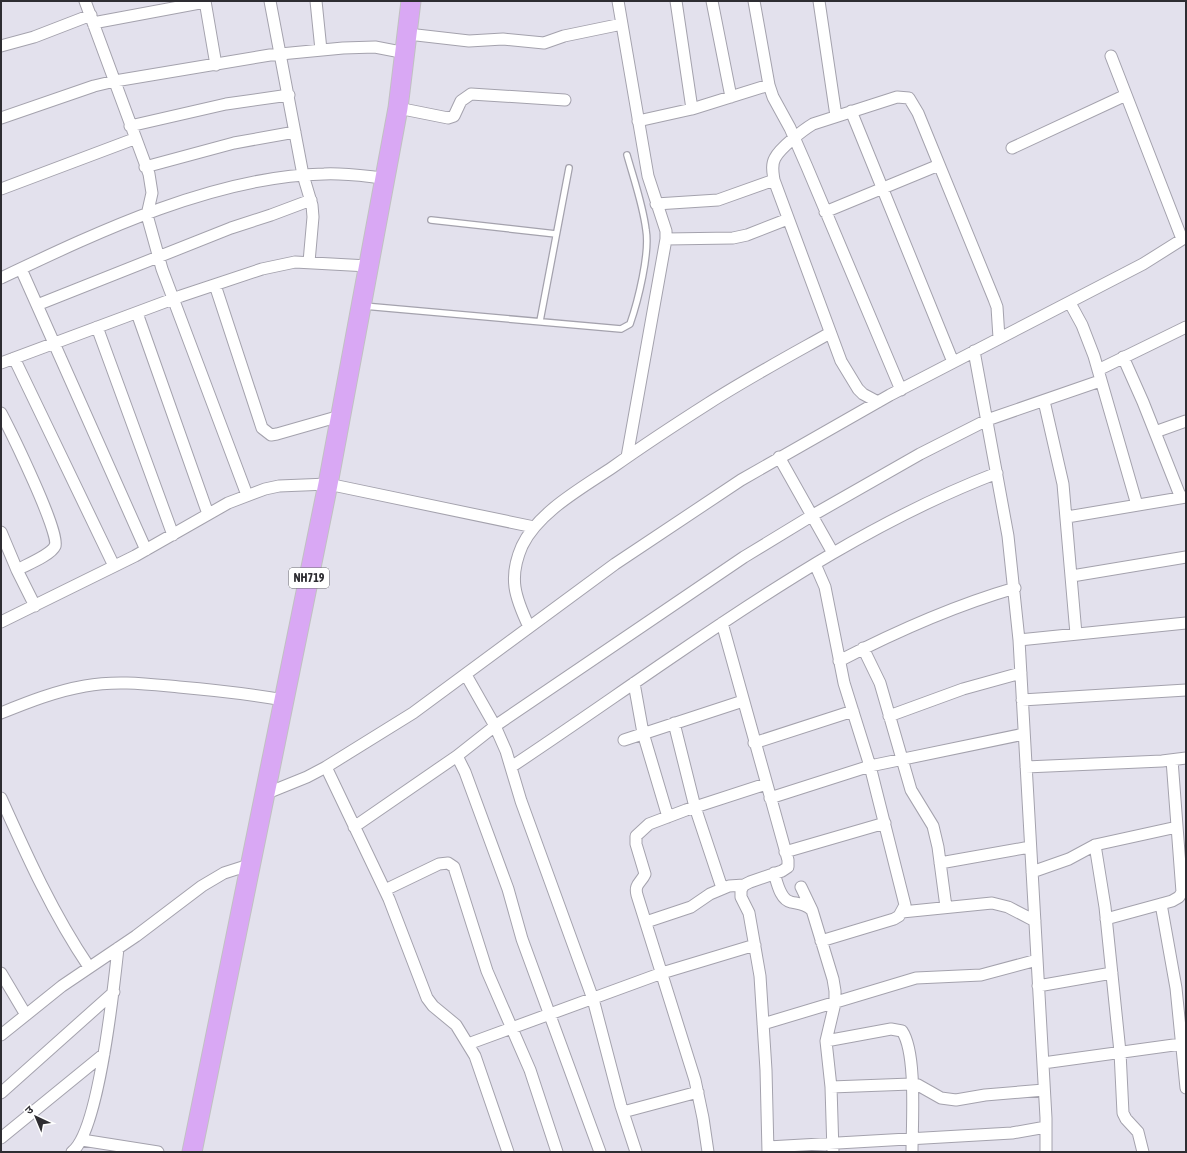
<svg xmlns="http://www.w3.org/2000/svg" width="1187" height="1153" font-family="'Asap Condensed','Noto Sans Devanagari',sans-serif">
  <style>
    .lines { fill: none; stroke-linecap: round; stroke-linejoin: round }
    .lane-casing { stroke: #a4a2ad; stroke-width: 8 }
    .street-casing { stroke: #a4a2ad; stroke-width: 13 }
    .highway-casing { stroke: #c0c0c2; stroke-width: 21 }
    .lane { stroke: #fff; stroke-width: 5.5 }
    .street { stroke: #fff; stroke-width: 11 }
    .highway { stroke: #d9a8f4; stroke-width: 19 }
    .labels { text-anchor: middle; stroke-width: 4; stroke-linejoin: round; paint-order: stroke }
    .shield { fill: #fff; stroke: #6d6c70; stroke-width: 1 }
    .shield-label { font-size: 12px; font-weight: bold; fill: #2e2d32 }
  </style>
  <rect width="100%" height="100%" fill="#e3e1ed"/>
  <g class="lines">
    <g class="lane-casing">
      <path id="lane" d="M431 220 556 234
        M364 306 621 329 630 324C638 301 650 253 646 230 643 205 634 180 627 155
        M540 321 569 168"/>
    </g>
    <g class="street-casing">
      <path id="street" d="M85 1 149 174 152 193 147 215 162 269 247 495
        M205 1 216 65
        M270 1 303 175 312 205 313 217 309 262
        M316 1 321 50
        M618 1 648 176 666 231V239L627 457
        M676 1 692 109
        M712 1 731 97
        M754 1 769 85 773 97 790 128 807 167 901 390
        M819 1 836 116
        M93 23 205 2
        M408 34 469 41 503 39 544 43 564 36 622 24
        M1 46 34 37 91 15
        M1111 56 1182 239
        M398 108 448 118 454 116 461 101 471 94 565 100
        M851 111 953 362
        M1 118 94 86 115 81 270 55 343 48 375 47 406 53
        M638 121 692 109 769 85
        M130 126 226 104 289 95
        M1012 148 1126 95
        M145 167 234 143 295 132
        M1 189 134 139
        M656 204 718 200 774 180
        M825 212 939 165
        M666 239 733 238 747 235 788 219
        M21 269 146 550
        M1 278C98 232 215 176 324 174 344 173 364 176 384 178
        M215 285 262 428 271 435 277 434 340 416
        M1070 303 1082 325 1094 356 1137 505
        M37 305 231 228 271 215 311 200
        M137 313 208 514
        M97 327 173 535
        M974 351 1008 536 1019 640 1046 1118V1152
        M1123 357 1143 402 1181 498
        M14 358 114 566
        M1 363 181 296 262 269 295 262 368 266
        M1098 370 1186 327
        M1044 401 1063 484 1076 634
        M878 402 863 394 858 389 841 361 774 180C773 173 771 165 775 158 780 148 803 130 813 124L897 97 909 98 918 113 994 299 997 307 999 338
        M1 413C10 430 61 534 55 546 51 555 26 565 17 570
        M1155 432 1186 421
        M779 457 833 553
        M1067 517 1186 497
        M1 532 17 570 35 606
        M815 564 825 587 844 683 870 766 905 905 899 916 894 919 821 941
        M1072 576 1186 557
        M1 622 135 556 228 503 265 489 279 486 328 484 534 527
        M722 623 788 860V867L782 871 750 882 744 885 741 890V897L749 913 760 976 766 1070 768 1152
        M529 627C515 597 508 578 522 546 538 512 582 488 613 467 644 445 676 424 709 403 748 378 789 356 830 333
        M1019 640 1186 623
        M863 648 880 683 911 790 933 826 938 847 946 907
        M839 661C895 632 953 606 1015 588
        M466 675 495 726 506 751 521 801 593 999 621 1106 636 1152
        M634 683 643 733 668 817
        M1022 700 1186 690
        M1 713C28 702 56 691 85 686 116 680 147 684 179 687 214 690 249 694 284 700
        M889 716 963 689 1021 673
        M674 723 695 807 722 888
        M624 740 743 701
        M754 743 853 711
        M457 756 465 772 508 889 522 939 600 1152
        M326 767 389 899 427 998 433 1006 456 1025 475 1056 508 1152
        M511 767C567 730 622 691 678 653 779 584 882 517 997 473
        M1026 767 1162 761 1186 758
        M265 794 307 777 326 767 413 713 615 564 741 480 890 395 1143 264 1186 237
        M1 798C27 856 53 914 89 967
        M770 798 870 766 1024 734
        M354 827 457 756 495 726 744 557 813 515 920 454 987 420 1100 381
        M1095 845 1105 907 1120 1052 1123 1113 1126 1119 1138 1132 1143 1152
        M785 852 885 823
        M940 863 1030 847
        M1032 872 1069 859 1095 845 1177 827
        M774 873C777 882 780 900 791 902 800 904 805 904 812 910L833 979 835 991V1003L826 1041 831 1087 833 1152
        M801 887 812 910
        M385 890 439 864 448 863 454 867 487 971 530 1070 557 1152
        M1161 904 1176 988 1186 1088
        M902 912 992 903 1008 907 1035 921
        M1106 919 1172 901 1179 897 1182 892 1172 760
        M646 922 691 907 710 894 729 886 744 885
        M1 973 26 1015
        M1038 986 1112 973
        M763 1024 916 978 981 975 1037 960
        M1 1035 62 986 136 936 202 886 224 873 249 865
        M826 1041 891 1029 902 1031C917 1053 912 1123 912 1152
        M468 1044 662 973 755 945
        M1043 1063 1181 1044
        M831 1087 911 1084 918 1085 941 1098 956 1100 985 1095 1044 1090
        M1 1093 114 992
        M623 1112 698 1092
        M1 1138 104 1054
        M82 1140 158 1152
        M768 1147 1012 1133 1046 1127
        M72 1152C99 1131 114 985 118 948
        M708 1152 703 1118 695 1080 637 895C634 884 641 883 645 874L636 844V836L649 824 686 810 766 784"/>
    </g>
    <g class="highway-casing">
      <path id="highway" d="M192 1152 328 484 398 108 411 1"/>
    </g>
    <use href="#lane" class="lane"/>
    <use href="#street" class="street"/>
    <use href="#highway" class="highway"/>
  </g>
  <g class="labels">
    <rect class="shield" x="289" y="568" width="40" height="20" rx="3"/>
    <g class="shield-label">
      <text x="309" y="582">NH719</text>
    </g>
  </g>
  <rect width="1187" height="1153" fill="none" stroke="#2e2d32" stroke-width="4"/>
  <g transform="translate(36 1117) rotate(316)" stroke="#ffffff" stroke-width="3" paint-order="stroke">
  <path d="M0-3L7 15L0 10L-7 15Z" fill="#2e2d32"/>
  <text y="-6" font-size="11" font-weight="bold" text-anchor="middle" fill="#2e2d32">उ</text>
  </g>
</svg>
